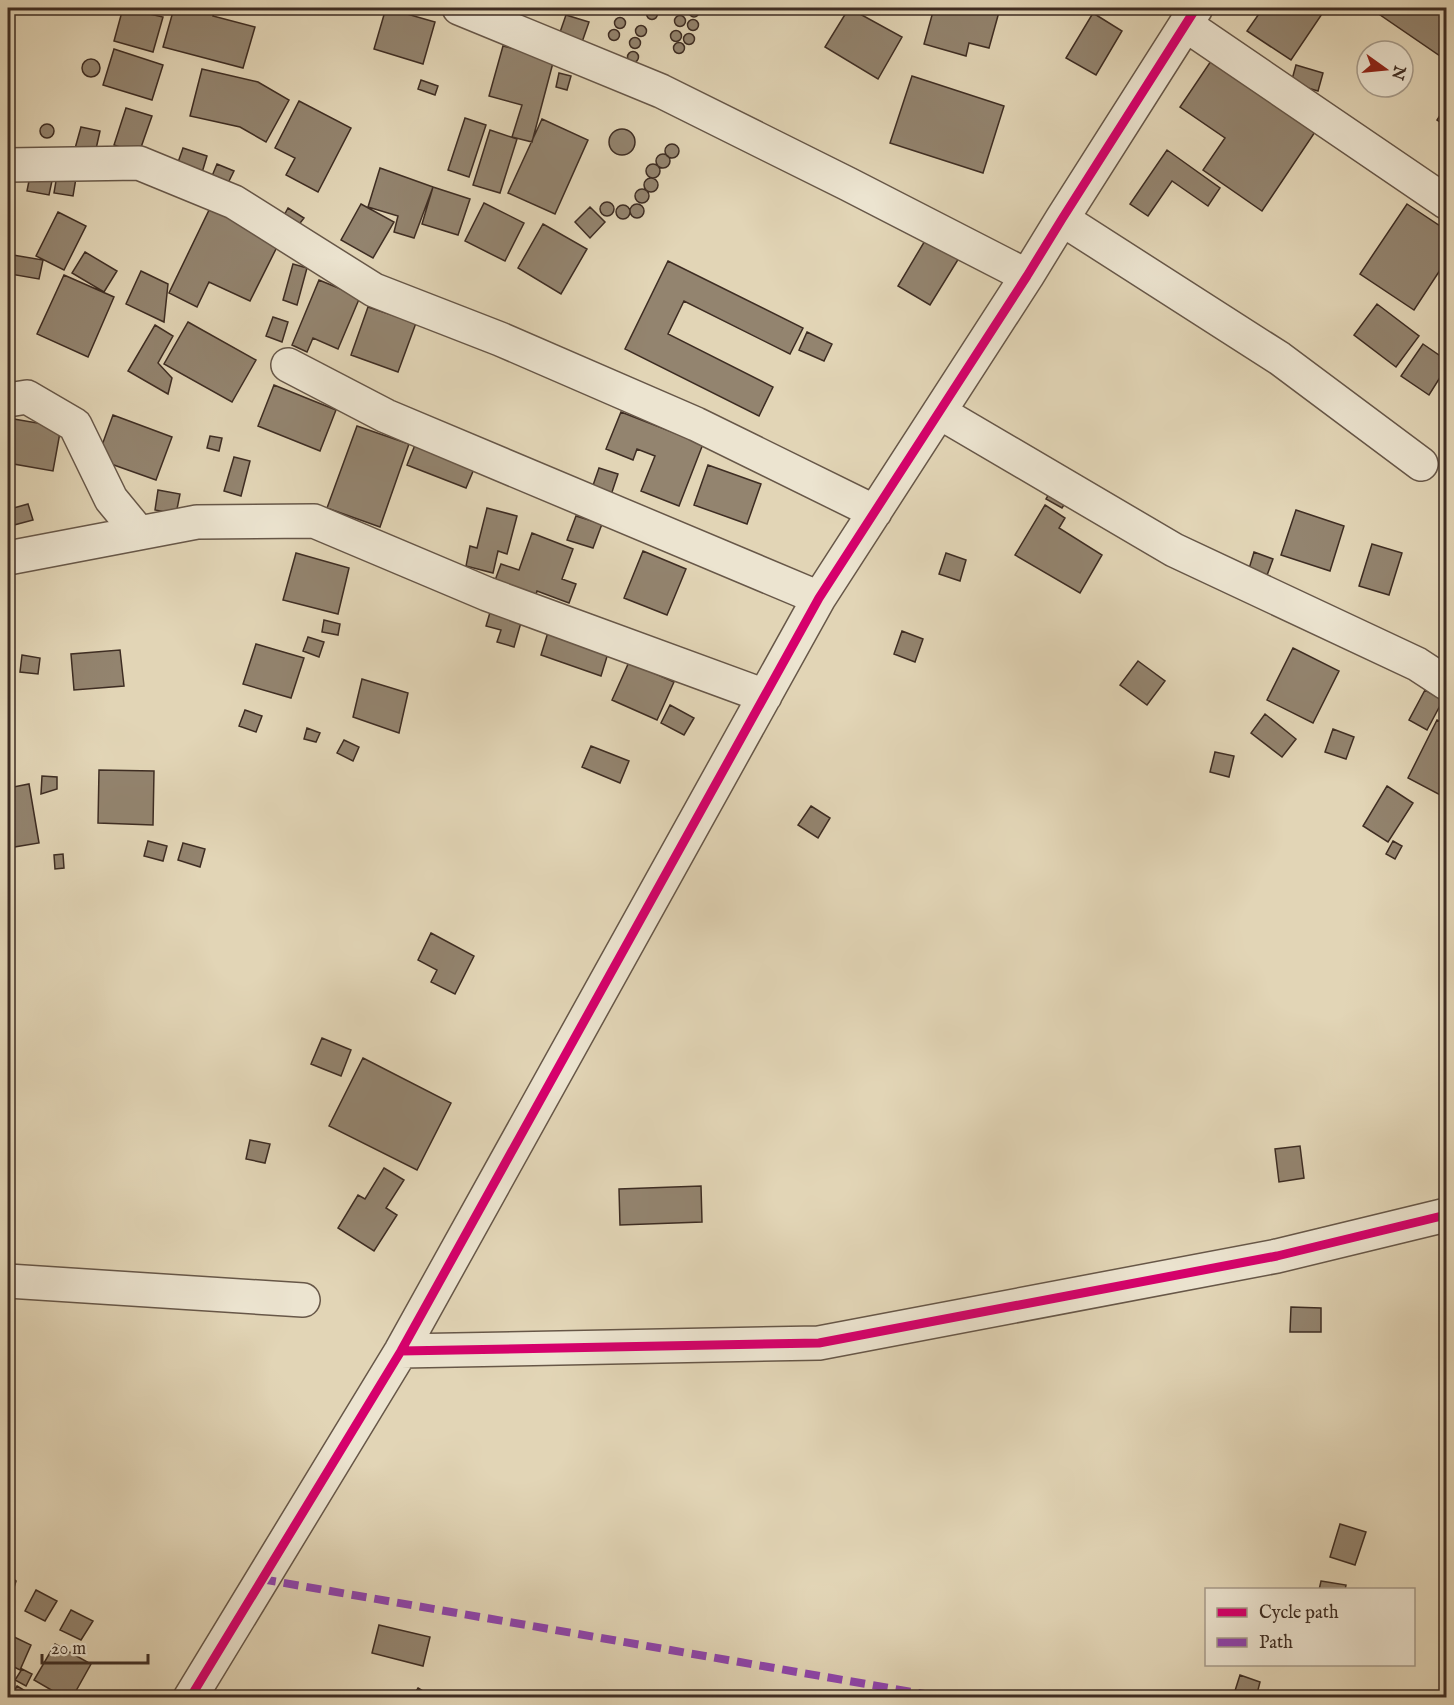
<svg xmlns="http://www.w3.org/2000/svg" width="1454" height="1705" font-family="'IM FELL English',serif">
  <style>
    .building { fill: #93846f; stroke: #3e2d23; stroke-width: 1.5 }
    .lines { fill: none; stroke-linecap: round; stroke-linejoin: round }
    .minor-casing { stroke: #675748; stroke-width: 36 }
    .minor { stroke: #ece4d0; stroke-width: 33 }
    .quiet { stroke: #8e44ad; stroke-width: 8; stroke-dasharray: 15 8; stroke-linecap: butt }
    .cycleway-casing { stroke: #ece4d0; stroke-width: 13 }
    .cycleway { stroke: #d6006c; stroke-width: 9 }
  </style>
  <rect width="100%" height="100%" fill="#e2d5b6"/>
  <filter id="stains"><feTurbulence type="fractalNoise" baseFrequency=".00333" numOctaves="4"/><feColorMatrix values="0 0 0 0 .2 0 0 0 0 .09 0 0 0 0 .02 0 0 0 .5 -.17"/></filter>
  <radialGradient id="worn" r=".72"><stop offset=".6" stop-color="#630" stop-opacity="0"/><stop offset="1" stop-color="#630" stop-opacity=".3"/></radialGradient>
  <path class="building" d="M689 12a5 5 0 1 1 10 0a5 5 0 1 1-10 0Z
    M123 8 163 17 153 52 114 41Z
    M174 8H216L213 16 255 27 243 68 163 47Z
    M386 8 435 22 423 64 374 49Z
    M623 8H633V10L628 14 623 12Z
    M849 8 902 37 878 79 825 47Z
    M934 8H1009L1007 14 999 12 989 48 969 43 966 56 924 44Z
    M1263 8H1326L1291 60 1247 31Z
    M1370 8H1446V60Z
    M646.5 14a5.5 5.5 0 1 1 11 0a5.5 5.5 0 1 1-11 0Z
    M1093 13 1122 31 1096 75 1066 58Z
    M566 15 589 22 581 45 558 38Z
    M674.5 21a5.5 5.5 0 1 1 11 0a5.5 5.5 0 1 1-11 0Z
    M614.5 23a5.5 5.5 0 1 1 11 0a5.5 5.5 0 1 1-11 0Z
    M687.5 25a5.5 5.5 0 1 1 11 0a5.5 5.5 0 1 1-11 0Z
    M635.5 31a5.5 5.5 0 1 1 11 0a5.5 5.5 0 1 1-11 0Z
    M608.5 35a5.5 5.5 0 1 1 11 0a5.5 5.5 0 1 1-11 0Z
    M670.5 36a5.5 5.5 0 1 1 11 0a5.5 5.5 0 1 1-11 0Z
    M683.5 39a5.5 5.5 0 1 1 11 0a5.5 5.5 0 1 1-11 0Z
    M629.5 43a5.5 5.5 0 1 1 11 0a5.5 5.5 0 1 1-11 0Z
    M673.5 48a5.5 5.5 0 1 1 11 0a5.5 5.5 0 1 1-11 0Z
    M503 46 554 59 532 142 512 137 522 105 489 96Z
    M114 49 163 65 152 100 103 85Z
    M627.5 57a5.5 5.5 0 1 1 11 0a5.5 5.5 0 1 1-11 0Z
    M82 68a9 9 0 1 1 18 0a9 9 0 1 1-18 0Z
    M1211 61 1315 132 1262 211 1203 170 1225 138 1180 107Z
    M1296 65 1323 73 1318 91 1291 83Z
    M202 69 258 82 289 100 266 142 240 127 190 116Z
    M559 73 571 76 567 90 556 87Z
    M912 76 1004 106 983 173 890 143Z
    M421 80 438 86 435 95 418 89Z
    M299 101 351 128 318 192 286 175 295 158 275 148Z
    M1446 106V126L1437 120Z
    M126 108 152 116 139 153 114 145Z
    M465 118 486 125 469 177 448 170Z
    M542 119 588 140 555 214 508 193Z
    M40 131a7 7 0 1 1 14 0a7 7 0 1 1-14 0Z
    M81 127 100 131 94 158 74 152Z
    M609 142a13 13 0 1 1 26 0a13 13 0 1 1-26 0Z
    M490 130 517 139 500 193 473 185Z
    M665 151a7 7 0 1 1 14 0a7 7 0 1 1-14 0Z
    M183 148 207 156 201 176 176 168Z
    M1167 150 1220 188 1208 206 1172 181 1148 216 1130 204Z
    M656 161a7 7 0 1 1 14 0a7 7 0 1 1-14 0Z
    M217 164 234 171 228 183 212 176Z
    M646 171a7 7 0 1 1 14 0a7 7 0 1 1-14 0Z
    M380 168 433 187 414 238 394 232 398 216 368 207Z
    M31 171 53 176 49 195 27 191Z
    M57 175 76 178 73 196 54 193Z
    M644 185a7 7 0 1 1 14 0a7 7 0 1 1-14 0Z
    M433 187 470 199 458 235 422 224Z
    M635 196a7 7 0 1 1 14 0a7 7 0 1 1-14 0Z
    M600 209a7 7 0 1 1 14 0a7 7 0 1 1-14 0Z
    M484 203 524 223 505 261 465 241Z
    M361 204 394 222 373 258 341 240Z
    M1407 204 1446 230V261L1414 310 1360 274Z
    M630 211a7 7 0 1 1 14 0a7 7 0 1 1-14 0Z
    M616 212a7 7 0 1 1 14 0a7 7 0 1 1-14 0Z
    M211 206 281 239 250 301 209 282 197 307 169 293Z
    M590 207 605 222 590 238 575 222Z
    M288 208 304 218 294 231 281 221Z
    M58 212 86 226 64 270 36 256Z
    M543 224 587 249 561 294 518 268Z
    M926 239 959 258 930 305 898 286Z
    M85 252 117 271 104 292 72 273Z
    M13 255 43 260 39 279 10 274Z
    M668 261 803 328 790 354 684 301 668 334 773 387 759 416 625 349Z
    M293 264 307 268 297 305 283 300Z
    M141 271 168 284 164 322 126 304Z
    M64 275 114 297 88 357 37 334Z
    M319 280 360 297 338 349 313 338 307 352 292 345Z
    M1377 304 1419 336 1396 367 1354 335Z
    M368 307 416 323 398 372 351 355Z
    M273 317 288 322 282 342 266 336Z
    M188 322 256 360 232 402 164 364Z
    M155 325 173 336 158 363 172 378 168 394 128 371Z
    M807 332 832 344 824 361 799 350Z
    M1423 344 1446 360V368L1429 395 1401 376Z
    M274 385 336 410 320 451 258 426Z
    M621 412 703 444 679 506 641 491 655 456 637 449 633 460 606 449Z
    M113 415 172 437 156 480 97 459Z
    M8 418 61 427 53 471 8 463Z
    M357 426 409 444 380 527 327 508Z
    M210 436 222 438 219 451 207 448Z
    M415 445 474 469 466 488 407 465Z
    M234 457 250 461 241 496 224 491Z
    M708 465 761 484 747 524 694 505Z
    M599 468 618 474 609 501 590 494Z
    M1056 482 1072 492 1062 508 1046 499Z
    M158 490 180 494 176 514 155 510Z
    M28 504 33 520 14 525 10 509Z
    M1045 505 1065 518 1059 528 1102 555 1080 593 1015 555Z
    M487 508 517 516 507 554 498 551 493 573 466 566 470 546 477 548Z
    M1296 510 1344 526 1330 571 1281 555Z
    M576 516 602 524 593 548 567 540Z
    M532 533 573 549 562 579 576 584 569 603 537 591 534 601 493 586 501 564 519 570Z
    M1372 544 1402 553 1389 595 1359 586Z
    M643 551 686 569 667 615 624 598Z
    M1254 552 1273 559 1266 578 1248 572Z
    M296 553 349 568 338 614 283 600Z
    M946 553 966 560 960 581 939 574Z
    M491 609 522 619 514 647 497 642 501 630 486 626Z
    M324 620 340 624 338 635 322 632Z
    M549 629 609 650 601 676 541 655Z
    M902 631 923 639 915 662 894 654Z
    M308 637 324 642 319 657 303 651Z
    M256 644 304 658 291 698 243 684Z
    M1293 648 1339 671 1313 723 1267 700Z
    M120 650 124 686 74 690 71 654Z
    M22 655 40 658 38 674 20 672Z
    M1138 661 1165 681 1147 705 1120 685Z
    M629 662 674 682 657 720 612 700Z
    M362 679 408 693 399 733 353 717Z
    M8 684 12 709 8 710Z
    M1425 690 1443 700 1427 730 1409 720Z
    M670 705 694 718 684 735 661 723Z
    M245 710 262 716 256 732 239 726Z
    M1265 714 1296 739 1282 757 1251 733Z
    M1437 720 1446 725V798L1408 778Z
    M307 728 320 733 316 742 304 739Z
    M1333 729 1354 737 1346 759 1325 752Z
    M344 740 359 747 353 761 337 753Z
    M591 746 629 761 620 783 582 767Z
    M1215 752 1234 756 1229 777 1210 772Z
    M99 770 154 771 153 825 98 823Z
    M42 776 57 777V789L41 794Z
    M29 784 39 843 8 848V788Z
    M1387 786 1413 803 1388 842 1363 826Z
    M811 806 830 818 818 838 798 825Z
    M148 841 167 846 163 861 144 856Z
    M1393 841 1402 846 1395 859 1386 854Z
    M183 843 205 849 200 867 178 860Z
    M63 854 64 868 55 869 54 855Z
    M431 933 474 956 455 994 431 982 437 970 418 960Z
    M322 1038 351 1050 341 1076 311 1064Z
    M363 1058 451 1103 417 1170 329 1126Z
    M250 1140 270 1144 265 1163 246 1159Z
    M1300 1146 1304 1178 1279 1182 1275 1149Z
    M384 1168 404 1180 386 1208 397 1215 374 1251 338 1228 358 1195 365 1199Z
    M701 1186 702 1222 620 1225 619 1189Z
    M1291 1307 1321 1308V1332H1290Z
    M1340 1524 1366 1532 1355 1565 1330 1557Z
    M8 1574 16 1581 13 1591 8 1593Z
    M1321 1581 1346 1585 1345 1590H1319Z
    M36 1590 57 1601 45 1621 25 1611Z
    M71 1610 93 1621 81 1640 60 1630Z
    M379 1625 430 1637 423 1666 372 1653Z
    M10 1635 31 1645 20 1670 8 1664V1642Z
    M55 1644 91 1664 72 1698H65L34 1680Z
    M22 1669 32 1674 26 1686 15 1680Z
    M1240 1675 1260 1682 1256 1698 1233 1697Z
    M17 1686 27 1692 24 1698H10Z
    M418 1688 434 1698H412Z"/>
  <g class="lines">
    <g class="minor-casing">
      <path id="minor" d="M459 8 661 91 848 184 1027 276
        M1186 25 1446 202
        M8 165 139 163 234 202 374 290 500 339 696 424 875 512
        M1062 219 1279 358 1421 464
        M288 365 386 416 819 598
        M8 400 27 397 75 425 111 499 139 533
        M939 412 1174 550 1417 664 1446 683
        M8 558 197 522 314 521 487 594 765 696
        M8 1281 303 1300
        M401 1351 819 1343 1277 1256 1446 1215
        M190 1698 401 1351 819 598 1027 276 1062 219 1196 8"/>
    </g>
    <use href="#minor" class="minor"/>
    <path class="quiet" d="M261 1579 947 1698"/>
    <g class="cycleway-casing">
      <path id="cycleway" d="M401 1351 819 1343 1277 1256 1446 1215
        M190 1698 401 1351 819 598 1027 276 1062 219 1196 8"/>
    </g>
    <use href="#cycleway" class="cycleway"/>
  </g>
  <rect width="1454" height="1705" fill="none" stroke="#e2d5b6" stroke-width="30"/>
  <rect x="9" y="9" width="1436" height="1687" fill="none" stroke="#3e2d23" stroke-width="3"/>
  <rect x="15" y="15" width="1424" height="1675" fill="none" stroke="#3e2d23" stroke-width="1.5"/>
  <rect x="1205" y="1588" width="210" height="78" fill="#ece4d0" stroke="#a69b8b" stroke-width="1.5"/>
  <rect x="1217" y="1608" width="30" height="9" fill="#d6006c" stroke="#a69b8b" stroke-width="1.5"/>
  <text x="1259" y="1618" font-size="18" fill="#3e2d23">Cycle path</text>
  <rect x="1217" y="1638" width="30" height="9" fill="#8e44ad" stroke="#a69b8b" stroke-width="1.5"/>
  <text x="1259" y="1648" font-size="18" fill="#3e2d23">Path</text>
  <g transform="translate(1385 69) rotate(105)"><circle r="28" fill="#ece4d0" stroke="#a69b8b" stroke-width="1.5"/>
  <path d="M0-4.5L10 22L0 15L-10 22Z" fill="#8f2418"/>
  <text y="-9" font-size="16" font-weight="bold" text-anchor="middle" fill="#3e2d23">N</text>
  </g>
  <path d="M42 1654v9h106v-9" fill="none" stroke="#3e2d23" stroke-width="3"/>
  <text x="51" y="1654" font-size="18" fill="#3e2d23" stroke="#ece4d0" stroke-width="4.5" paint-order="stroke">20 m</text>
  <rect width="100%" height="100%" filter="url(#stains)"/>
  <rect width="100%" height="100%" fill="url(#worn)"/>
</svg>
